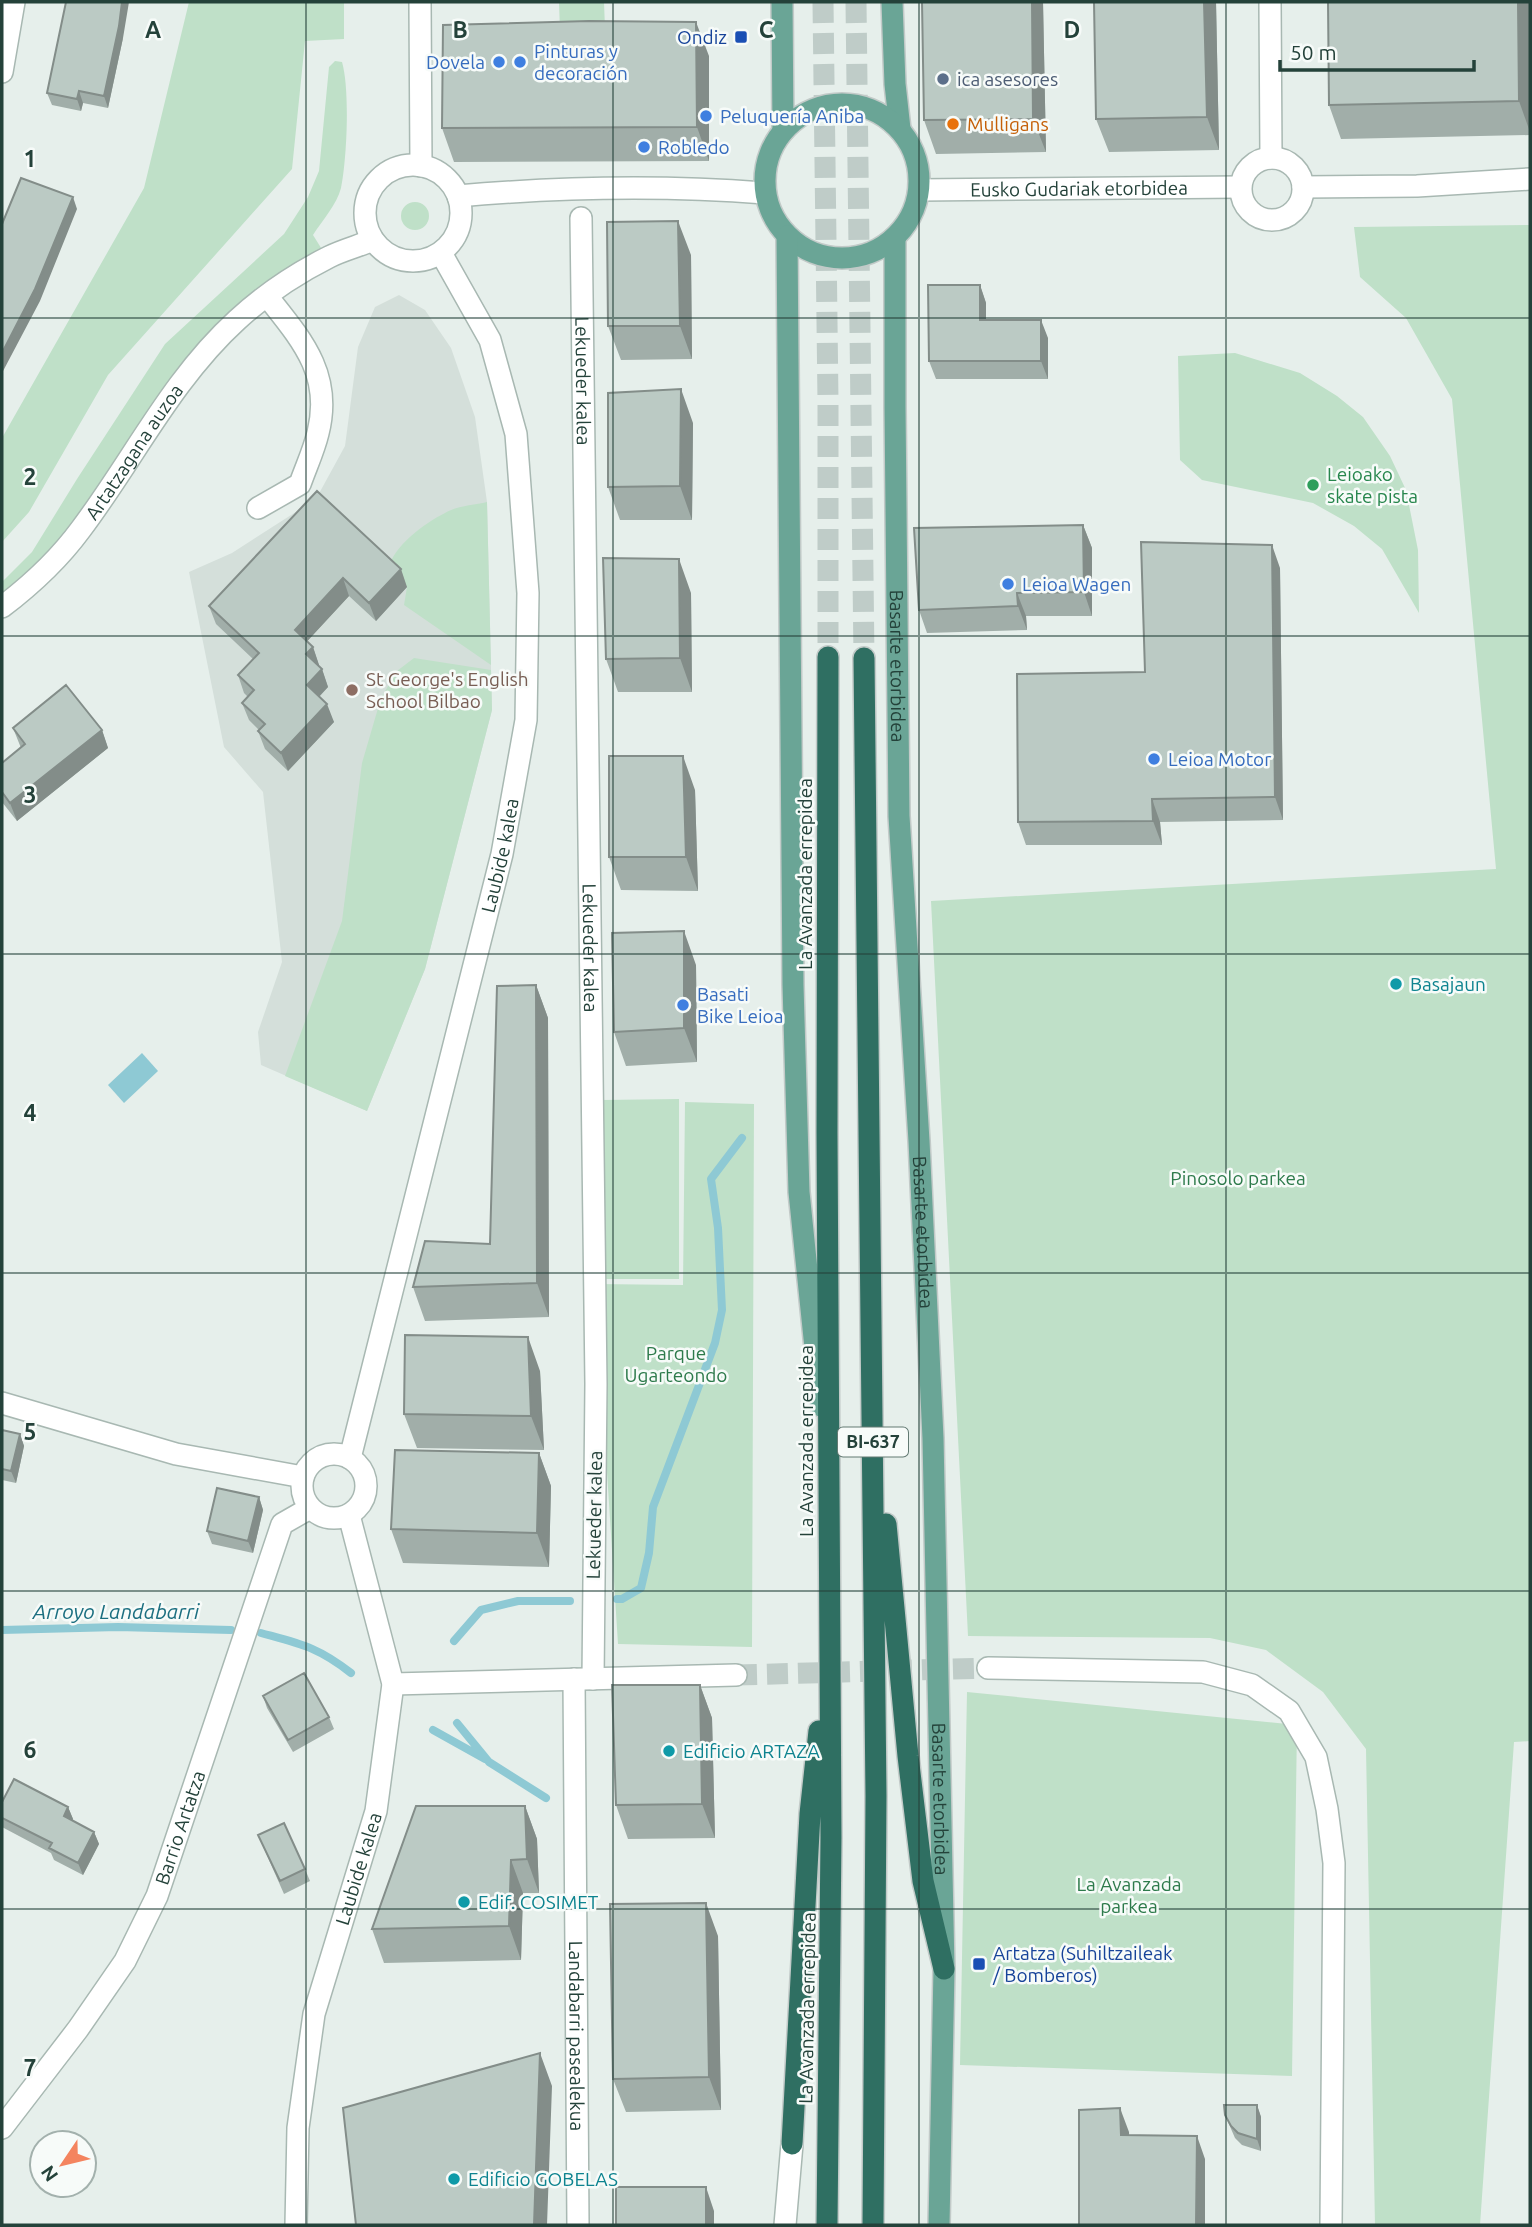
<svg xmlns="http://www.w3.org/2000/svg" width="1532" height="2227" font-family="Ubuntu,sans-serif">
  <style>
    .built { fill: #d4dfda }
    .green { fill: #bfe0c8 }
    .water { fill: #8ec9d4 }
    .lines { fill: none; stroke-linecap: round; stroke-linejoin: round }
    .stream { stroke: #8ec9d4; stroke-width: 8 }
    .minor-tunnel { stroke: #bfccc8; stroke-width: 21; stroke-dasharray: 21 10; stroke-linecap: butt }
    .highway-tunnel { stroke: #bfccc8; stroke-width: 21; stroke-dasharray: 21 10; stroke-linecap: butt }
    .minor-casing { stroke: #a8b8b2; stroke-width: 24 }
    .major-casing { stroke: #c2cac8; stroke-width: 24 }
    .highway-casing { stroke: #c2cac8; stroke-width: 24 }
    .minor { stroke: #fff; stroke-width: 21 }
    .major { stroke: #6aa596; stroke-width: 21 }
    .highway { stroke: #2f6f62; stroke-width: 21 }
    .wall { fill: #a1aea9 }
    .shaded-wall { fill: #838d89 }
    .building { fill: #bbcac4; stroke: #838d89; stroke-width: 2 }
    .grid { fill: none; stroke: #24423a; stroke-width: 2; stroke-opacity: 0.55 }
    .transit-dot { fill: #1a4fb4; stroke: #f7fbf9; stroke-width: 2.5 }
    .shop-dot { fill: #3f7fe0; stroke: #f7fbf9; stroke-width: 2.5 }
    .service-dot { fill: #5c6f8a; stroke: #f7fbf9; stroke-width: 2.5 }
    .food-dot { fill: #e8710a; stroke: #f7fbf9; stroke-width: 2.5 }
    .leisure-dot { fill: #2e9e5b; stroke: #f7fbf9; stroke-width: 2.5 }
    .education-dot { fill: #8d6e63; stroke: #f7fbf9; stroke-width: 2.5 }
    .culture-dot { fill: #0f9aa8; stroke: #f7fbf9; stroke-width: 2.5 }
    .labels { text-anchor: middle; stroke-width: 5; stroke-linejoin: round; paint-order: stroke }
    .shield { fill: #f7fbf9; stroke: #637a73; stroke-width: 2 }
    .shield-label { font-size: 18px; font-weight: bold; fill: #24423a }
    .transit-label { font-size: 19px; fill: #164399; stroke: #f7fbf9; text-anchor: end }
    .shop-label { font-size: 19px; fill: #366cbe; stroke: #f7fbf9; text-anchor: start }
    .service-label { font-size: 19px; fill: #4e5e75; stroke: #f7fbf9; text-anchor: start }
    .food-label { font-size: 19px; fill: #c56008; stroke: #f7fbf9; text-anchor: start }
    .street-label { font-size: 19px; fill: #24423a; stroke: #f7fbf9 }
    .leisure-label { font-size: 19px; fill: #27864d; stroke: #f7fbf9; text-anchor: start }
    .education-label { font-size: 19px; fill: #785e54; stroke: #f7fbf9; text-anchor: start }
    .culture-label { font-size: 19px; fill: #0d838f; stroke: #f7fbf9; text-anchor: start }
    .park-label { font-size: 19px; fill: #2d7a4b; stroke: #f7fbf9 }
    .water-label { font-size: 21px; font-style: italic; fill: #1c6f80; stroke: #f7fbf9 }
    .grid-label { font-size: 23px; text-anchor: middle; font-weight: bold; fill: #24423a; stroke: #f7fbf9; stroke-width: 5; stroke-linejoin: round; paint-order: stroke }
  </style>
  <rect width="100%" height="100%" fill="#e6efeb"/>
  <path class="built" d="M399 295 425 310 451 348 475 417 487 502 492 710 425 969 367 1111 261 1065 258 1032 282 962 263 792 224 747 189 572 232 553 316 499 345 446 358 347 375 307Z"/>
  <path class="green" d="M189 2H344V39L305 41 292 169 108 375 29 512 2 542V438L144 188Z
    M559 2H604L605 29 560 30Z
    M335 61 342 62C350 89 347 159 341 188 337 204 322 221 313 235L323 251 237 310 75 525 13 590 2 598V582L32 552 77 479 165 344 284 234 308 197 319 171 329 67Z
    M401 216a14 14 0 1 1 28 0a14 14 0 1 1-28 0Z
    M1530 225V1741L1514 1742 1480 2225H1375L1366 1749 1323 1692 1266 1650 1210 1638 968 1636 931 901 1496 869 1452 399 1406 318 1360 277 1354 227Z
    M1235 353 1300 373 1337 396 1363 417 1390 456 1406 490 1418 550 1419 613 1382 549 1354 526 1313 503 1202 480 1180 460 1178 356Z
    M487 502 491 665 404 605 407 587 388 569C394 546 423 524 445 513 456 506 474 505 487 502Z
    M414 658 491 670 492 710 425 969 367 1111 285 1076 342 921 362 763 381 698 397 671Z
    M679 1099V1279H605L602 1100Z
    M685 1102 754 1104 752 1647 618 1644 595 1284 683 1285Z
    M967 1692 1297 1725 1292 2076 960 2065Z"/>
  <path class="water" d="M142 1053 158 1071 124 1103 108 1085Z"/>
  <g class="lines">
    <path class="stream" d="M617 1599H622L641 1588 649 1553 653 1507 715 1343 722 1310 718 1228 711 1179 742 1138
      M2 1630 118 1627 231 1630
      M261 1633C301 1644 318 1647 351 1673
      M454 1641 481 1610 518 1601H570
      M457 1723 489 1762 546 1798
      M433 1730 485 1759"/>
    <path class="minor-tunnel" d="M736 1675 988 1668"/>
    <path class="highway-tunnel" d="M823 2 828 401V657
      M856 2 864 658"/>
    <g class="minor-casing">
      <g id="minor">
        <path d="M420 2 421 166"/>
        <path d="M1270 2 1271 158"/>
        <path d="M2 72 14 2"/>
        <circle cx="1272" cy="189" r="31"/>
        <circle cx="413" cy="213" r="48"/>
        <path d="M1303 187 1417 186 1530 179"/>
        <path id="s1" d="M920 190 1240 187"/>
        <path d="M458 196C560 187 663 185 765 193"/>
        <path id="s2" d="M581 218 596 1384 593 1679"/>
        <path d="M258 508 300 484C306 467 314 450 318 433 333 374 301 339 267 296"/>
        <path id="s3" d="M2 607C31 585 59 559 81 529 133 460 172 379 237 320 263 296 297 273 329 257 343 250 359 246 373 240"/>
        <path d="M2 1403 176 1454 303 1477"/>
        <circle cx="334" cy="1486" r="32"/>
        <path id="s4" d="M350 1458 502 854 526 720 528 593 516 434 490 340 441 253"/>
        <path d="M988 1668 1203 1672 1252 1685 1289 1711 1316 1757 1327 1809 1334 1863 1331 2225"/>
        <path id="s5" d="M574 1679 578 2225"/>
        <path d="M393 1684 736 1675"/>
        <path id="s6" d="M2 2128 78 2029 125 1961 157 1896 282 1524 310 1508"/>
        <path id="s7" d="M296 2225 298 2128 314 2014 376 1811 393 1684 349 1515"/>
        <path d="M785 2225 792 2144"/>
      </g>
    </g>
    <g class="major-casing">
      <g id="major">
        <path d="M782 2 783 131"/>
        <path d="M892 2 895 84 900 129"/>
        <circle cx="842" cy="181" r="77"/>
        <path d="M787 236 793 985 799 1192 821 1406"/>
        <path id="s8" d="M895 239V407L899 816 919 1141 933 1438 944 1969 939 2225"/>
      </g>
    </g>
    <g class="highway-casing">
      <path id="highway" d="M864 658 876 1796 873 2225
        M886 1524 908 1756 923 1881 944 1969
        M792 2144 810 1814 819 1731
        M827 2225 831 1837 827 1133 828 657"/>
    </g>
    <use href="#minor" class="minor"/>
    <use href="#major" class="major"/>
    <use href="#highway" class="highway"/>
  </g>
  <path class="wall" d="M1043 2 1046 152 936 154 924 120Z
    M1216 2 1219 150 1109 152 1096 119Z
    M1530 2V135L1341 139 1329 105Z
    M123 38 108 108 83 103 81 111 52 105 47 93Z
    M709 56V161L454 162 442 128Z
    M691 255 692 359 621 360 608 326Z
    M980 285 986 303V320L1048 338V379H936L929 361Z
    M693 423 692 520H620L608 487Z
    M317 491 407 587 376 621 349 596 307 641 313 647 319 665 318 666 322 669 328 687 319 697 334 722 288 771 265 749 258 731 259 730 249 720 242 703 248 697 244 693 238 675 253 659 216 624 209 606Z
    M1083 525 1092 548V616H1026L1027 630 927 633 919 610Z
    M1280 568 1283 820 1160 822 1162 845H1026L1018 822Z
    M691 593 692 692H618L606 659Z
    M13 728 102 730 108 748 17 821 2 802V763L21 748Z
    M695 790 698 891 621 890 609 857Z
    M696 965 697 1062 626 1066 614 1032Z
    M536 985 548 1018 549 1317 425 1321 413 1287 490 1244Z
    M540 1371 544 1450 417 1448 404 1414Z
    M2 1430 20 1434 24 1446 16 1483 2 1480Z
    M539 1453 551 1486 549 1567 403 1563 391 1529Z
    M259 1497 263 1510 253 1553 212 1544 207 1531Z
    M700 1685 712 1718 715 1838 628 1839 616 1805Z
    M263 1696 329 1717 334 1729 293 1752 267 1708Z
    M2 1802 68 1807 73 1819 72 1821 94 1832 99 1844 83 1875 54 1860 51 1853 2 1827Z
    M525 1806 537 1839 539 1893H523L521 1960 384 1963 372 1929Z
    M258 1835 305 1869 310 1881 284 1894Z
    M718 1936 721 2110 626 2112 613 2079Z
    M1257 2105 1261 2117V2151L1242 2145 1235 2138 1225 2115Z"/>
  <path class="shaded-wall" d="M122 2H129L123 38 108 108 104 96Z
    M1032 2H1043L1046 152 1033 119Z
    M1204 2H1216L1219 150 1207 117Z
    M1518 2H1530V132L1519 101Z
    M696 22 709 56V161L697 127Z
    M79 91 83 103 81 111 77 99Z
    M73 197 77 209 40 301 2 373V353Z
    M678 221 691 255 692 359 680 326Z
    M980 285 986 303V338L980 320Z
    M1041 320 1048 338V379L1041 361Z
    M681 389 693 423 692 520 680 486Z
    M1083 525 1092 548V616L1084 592Z
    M1272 545 1280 568 1283 820 1275 797Z
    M679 559 691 593 692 692 680 658Z
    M401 569 407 587 376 621 369 603Z
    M343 578 349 596 301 648 295 630Z
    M1017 593 1026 616 1027 630 1018 606Z
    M313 647 319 665 312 672 306 654Z
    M322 669 328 687 313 703 307 685Z
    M327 704 334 722 288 771 281 753Z
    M102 730 108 748 17 821 10 803Z
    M683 756 695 790 698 891 686 857Z
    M1152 799 1160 822 1162 845 1153 821Z
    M684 931 696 965 697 1062 684 1028Z
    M536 985 548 1018 549 1317 537 1283Z
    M528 1337 540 1371 544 1450 531 1416Z
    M20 1434 24 1446 16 1483 11 1471Z
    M539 1453 551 1486 549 1567 537 1533Z
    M259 1497 263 1510 253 1553 248 1541Z
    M700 1685 712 1718 715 1838 702 1804Z
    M525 1806 537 1839 539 1893 527 1859Z
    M68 1807 73 1819 68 1828 64 1816Z
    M94 1832 99 1844 83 1875 78 1863Z
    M511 1860 523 1893 521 1960 509 1926Z
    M706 1903 718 1936 721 2110 709 2077Z
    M540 2053 552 2086 547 2225H534Z
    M1257 2105 1261 2117V2151L1257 2139Z
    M1120 2108 1129 2132 1130 2159 1121 2135Z
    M1197 2136 1205 2159V2225H1196Z
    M706 2187 714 2211V2225H706Z"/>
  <path class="building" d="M66 2H122L119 26 104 96 79 91 77 99 47 93Z
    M922 2H1032L1033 119 924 120Z
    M1094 2H1204L1207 117 1096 119Z
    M1328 2H1518L1519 101 1329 105Z
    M589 21 696 22 697 127 442 128 443 25Z
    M21 178 73 197 35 289 2 353V224Z
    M678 221 680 326H608L607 222Z
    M928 285H980V320H1041V361H929Z
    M681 389 680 486 608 487V393Z
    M317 491 401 569 369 603 343 578 295 630 313 647 306 654 322 669 307 685 327 704 281 753 258 731 265 724 242 703 254 690 238 675 259 653 209 606Z
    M1083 525 1084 592 1017 593 1018 606 919 610 914 528Z
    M1141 542 1272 545 1275 797 1152 799 1153 821 1018 822 1017 674 1145 672Z
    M603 558 679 559 680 658 606 659Z
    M66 685 102 730 10 803 2 792V763L25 744 13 728Z
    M609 756H683L686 857H609Z
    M684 931V1028L614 1032 612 933Z
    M536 985 537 1283 413 1287 425 1241 490 1244 497 986Z
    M405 1335 528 1337 531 1416 404 1414Z
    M2 1430 20 1434 11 1471 2 1469Z
    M395 1450 539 1453 537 1533 391 1529Z
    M217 1488 259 1497 248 1541 207 1531Z
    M304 1673 329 1717 288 1740 263 1696Z
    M612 1685H700L702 1804 616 1805Z
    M14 1779 68 1807 64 1816 94 1832 78 1863 49 1848 52 1843 2 1818V1802Z
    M416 1806H525L527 1859 511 1860 509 1926 372 1929Z
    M284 1823 305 1869 280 1881 258 1835Z
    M706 1903 709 2077 613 2079 610 1904Z
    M540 2053 534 2225H356L343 2108Z
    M1224 2105H1257V2139L1238 2133 1231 2126 1225 2115Z
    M1120 2108 1121 2135 1197 2136 1196 2225H1079V2110Z
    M616 2187H706V2225H616Z"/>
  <path class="grid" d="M306 2V2225M613 2V2225M919 2V2225M1226 2V2225M2 318H1530M2 636H1530M2 954H1530M2 1273H1530M2 1591H1530M2 1909H1530"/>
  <g class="transit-dot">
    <rect x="734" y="30" width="14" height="14" rx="3.5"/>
    <rect x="972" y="1957" width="14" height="14" rx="3.5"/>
  </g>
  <g class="shop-dot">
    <circle cx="499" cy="62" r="7"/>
    <circle cx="520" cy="62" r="7"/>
    <circle cx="706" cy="116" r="7"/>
    <circle cx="644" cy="147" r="7"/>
    <circle cx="1008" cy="584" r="7"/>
    <circle cx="1154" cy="759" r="7"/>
    <circle cx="683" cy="1005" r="7"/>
  </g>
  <circle class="service-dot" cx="943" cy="79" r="7"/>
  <circle class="food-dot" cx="953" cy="124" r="7"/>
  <circle class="leisure-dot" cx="1313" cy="485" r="7"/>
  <circle class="education-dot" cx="352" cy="690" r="7"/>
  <g class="culture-dot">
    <circle cx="1396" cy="984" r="7"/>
    <circle cx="669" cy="1751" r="7"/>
    <circle cx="464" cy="1902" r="7"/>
    <circle cx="454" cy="2179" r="7"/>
  </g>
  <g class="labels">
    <rect class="shield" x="838" y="1427.5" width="70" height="29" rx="5"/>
    <g class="shield-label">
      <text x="873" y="1448">BI-637</text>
    </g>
    <g class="transit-label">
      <text x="727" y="44">Ondiz</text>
      <text x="993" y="1960" text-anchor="start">Artatza (Suhiltzaileak<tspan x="993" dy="22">/ Bomberos)</tspan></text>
    </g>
    <g class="shop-label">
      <text x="534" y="58">Pinturas y<tspan x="534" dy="22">decoración</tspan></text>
      <text x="485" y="69" text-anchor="end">Dovela</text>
      <text x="720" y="123">Peluquería Aniba</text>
      <text x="658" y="154">Robledo</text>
      <text x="1022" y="591">Leioa Wagen</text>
      <text x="1168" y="766">Leioa Motor</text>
      <text x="697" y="1001">Basati<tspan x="697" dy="22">Bike Leioa</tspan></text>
    </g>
    <g class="service-label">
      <text x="957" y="86">ica asesores</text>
    </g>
    <g class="food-label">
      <text x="967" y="131">Mulligans</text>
    </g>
    <g class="street-label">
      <text dy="7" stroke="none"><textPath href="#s1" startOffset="159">Eusko Gudariak etorbidea</textPath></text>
      <text dy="7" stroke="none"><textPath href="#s2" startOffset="163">Lekueder kalea</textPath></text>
      <text dy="7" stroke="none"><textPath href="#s3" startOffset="205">Artatzagana auzoa</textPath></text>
      <text dy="7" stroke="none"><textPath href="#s8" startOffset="427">Basarte etorbidea</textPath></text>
      <text dy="7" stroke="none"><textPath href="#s4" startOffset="621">Laubide kalea</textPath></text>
      <text transform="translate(805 874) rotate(-90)" y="7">La Avanzada errepidea</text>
      <text dy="7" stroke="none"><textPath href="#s2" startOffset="730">Lekueder kalea</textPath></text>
      <text dy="7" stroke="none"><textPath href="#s8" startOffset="994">Basarte etorbidea</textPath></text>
      <text transform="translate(806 1441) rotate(-90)" y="7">La Avanzada errepidea</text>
      <text transform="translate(594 1515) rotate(-89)" y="7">Lekueder kalea</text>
      <text dy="7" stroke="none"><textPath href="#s8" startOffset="1561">Basarte etorbidea</textPath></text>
      <text dy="7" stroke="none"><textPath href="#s6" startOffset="352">Barrio Artatza</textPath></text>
      <text dy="7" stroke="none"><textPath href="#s7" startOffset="364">Laubide kalea</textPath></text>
      <text transform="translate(807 2008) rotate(-89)" y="7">La Avanzada errepidea</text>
      <text dy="7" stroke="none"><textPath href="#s5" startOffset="357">Landabarri pasealekua</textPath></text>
    </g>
    <g class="leisure-label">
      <text x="1327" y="481">Leioako<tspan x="1327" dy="22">skate pista</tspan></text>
    </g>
    <g class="education-label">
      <text x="366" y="686">St George's English<tspan x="366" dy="22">School Bilbao</tspan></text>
    </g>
    <g class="culture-label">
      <text x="1410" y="991">Basajaun</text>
      <text x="683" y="1758">Edificio ARTAZA</text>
      <text x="478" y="1909">Edif. COSIMET</text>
      <text x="468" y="2186">Edificio GOBELAS</text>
    </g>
    <g class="park-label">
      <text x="1238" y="1185">Pinosolo parkea</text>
      <text x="676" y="1360">Parque<tspan x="676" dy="22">Ugarteondo</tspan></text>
      <text x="1129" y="1891">La Avanzada<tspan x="1129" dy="22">parkea</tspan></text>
    </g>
    <g class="water-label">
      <text x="116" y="1619">Arroyo Landabarri</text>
    </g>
  </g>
  <g class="grid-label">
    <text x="153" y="38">A</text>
    <text x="460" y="38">B</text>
    <text x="766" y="38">C</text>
    <text x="1072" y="38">D</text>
    <text x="30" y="167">1</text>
    <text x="30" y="485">2</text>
    <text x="30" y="803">3</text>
    <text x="30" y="1121">4</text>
    <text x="30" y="1440">5</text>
    <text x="30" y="1758">6</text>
    <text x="30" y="2076">7</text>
  </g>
  <rect width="1532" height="2227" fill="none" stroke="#24423a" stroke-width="7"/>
  <g transform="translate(63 2164) rotate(235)"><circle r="33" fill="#f7fbf9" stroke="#a3b1ad" stroke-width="2"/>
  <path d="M0-5L12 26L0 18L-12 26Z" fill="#f4845f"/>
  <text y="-10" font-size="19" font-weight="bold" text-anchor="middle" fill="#24423a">N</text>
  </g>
  <path d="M1280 60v10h194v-10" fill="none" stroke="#24423a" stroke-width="3.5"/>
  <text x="1290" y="60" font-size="21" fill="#24423a" stroke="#f7fbf9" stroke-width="5" paint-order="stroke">50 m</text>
</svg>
